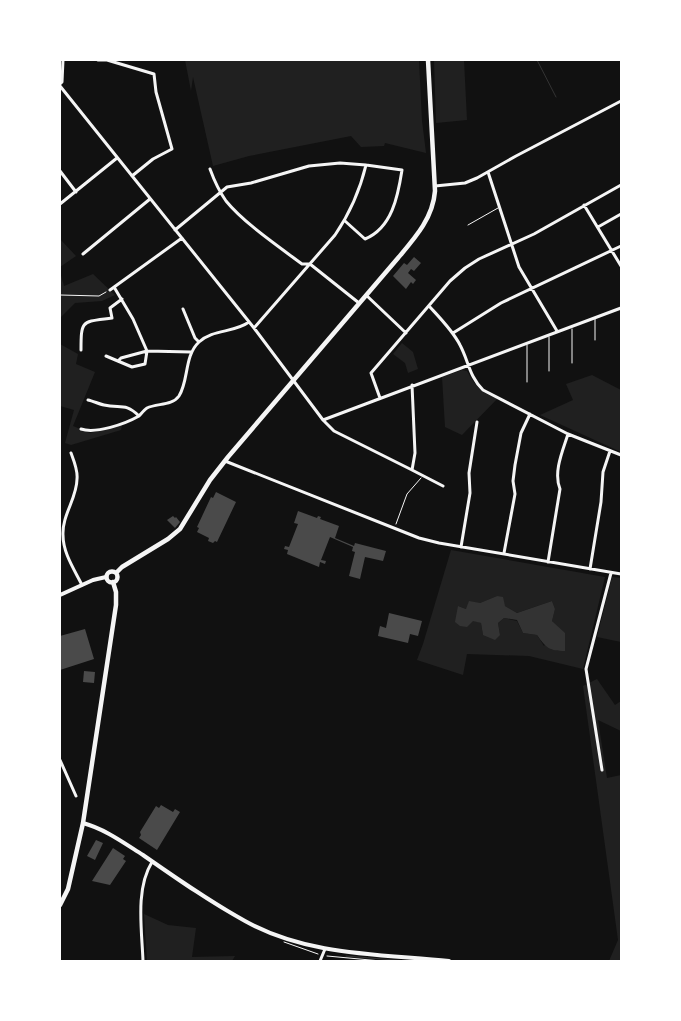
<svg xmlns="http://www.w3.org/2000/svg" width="681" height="1021" font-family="'Roboto Condensed',sans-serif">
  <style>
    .green { fill: #202020; fill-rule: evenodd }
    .water { fill: #333 }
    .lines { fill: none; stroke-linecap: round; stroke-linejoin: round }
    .stream { stroke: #333; stroke-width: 1 }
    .building { fill: #4a4a4a }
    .path { stroke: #f5f5f5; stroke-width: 1 }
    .service { stroke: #f5f5f5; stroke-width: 1 }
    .minor { stroke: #f5f5f5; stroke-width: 3 }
    .tertiary { stroke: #f5f5f5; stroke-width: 4 }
    .primary { stroke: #f5f5f5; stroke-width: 4.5 }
  </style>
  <rect width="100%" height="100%" fill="#111"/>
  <path class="green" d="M185 60H419L422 121 426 153 385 143 384 146 361 147 351 136 249 156 213 166 193 77 191 91Z
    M434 60H464L467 120 436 123Z
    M60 239 76 256 60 267Z
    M60 272 64 286 93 274 115 295 102 301 75 303 60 318Z
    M402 343 413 352 418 369 408 373 405 363 393 354Z
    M60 344 78 354 76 364 95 372 73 426 90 433 122 425 121 430 71 445 65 443 74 410 60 406Z
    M462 370 467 371C475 385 481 394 498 398L462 435 445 427 442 377Z
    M592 375 621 390V452L540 415 573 400 566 384Z
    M451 550 605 577 583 669 529 656 467 654 463 675 417 660 423 644ZM497 596 505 606 517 613 552 601 555 609 552 621 558 627 544 646 537 635 523 633 517 621 504 618 498 623 500 635H483L481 623 473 620 458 606 466 609Z
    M612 577 621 578V642L597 637Z
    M597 679 615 705 621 701V731L598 720 607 778 621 775V961H609L618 940 583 686Z
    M144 914 168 925 196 928 192 957 235 956 232 961H147Z"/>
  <path class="water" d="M497 596 503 597 505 606 517 613 552 601 555 609 552 621 565 633V651C550 651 546 648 537 635L523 633 517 620 504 618 498 623 500 635 495 640 483 635 481 623 473 621 467 627 460 626 455 622 458 606 466 609 469 601 480 603Z"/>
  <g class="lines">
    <path class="stream" d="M339 60H340
      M537 60 556 97
      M346 956 406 961"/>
  </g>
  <path class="building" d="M414 257 421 263 414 271 411 269 408 273 416 280 413 284 411 282 406 289 393 276 404 263 407 265Z
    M216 492 236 502 217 542 215 541 213 543 208 541 209 538 197 532 199 528 197 527 211 497 213 498Z
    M298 511 317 518 318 516 321 517 320 519 339 526 335 538 354 546 355 543 386 551 383 561 365 557 360 579 349 576 355 552 352 551 353 547 330 537 321 560 326 561 325 564 320 562 319 567 287 554 288 550 284 549 285 546 289 547 298 524 294 523Z
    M173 516 175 518 176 517 180 522 175 528 167 520Z
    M389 613 422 621 418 636 410 634 408 643 378 636 380 626 386 628Z
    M85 629 94 659 60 670V636Z
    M84 671 95 672 94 683 83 682Z
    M161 805 173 812 175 809 180 812 157 850 139 838 141 835 140 832 156 806 159 808Z
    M96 840 103 843 95 860 87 856Z
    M113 848 125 856 123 859 126 861 110 885 92 881Z"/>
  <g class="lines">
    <path class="path" d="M60 295 99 296 106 292
      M396 524 407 494 421 478
      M284 942 318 954
      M327 956 381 961"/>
    <path class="service" d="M468 225 498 208
      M595 318V340
      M572 329V363
      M549 371V337
      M527 382V345"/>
    <path class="minor" d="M98 60H107L154 74 156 92 172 149 153 159 132 176
      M60 84 62 82 63 60
      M60 86 254 328 323 420 621 308
      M210 169C214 180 219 191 226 201 244 223 278 246 302 264H310L359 303
      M60 171 76 192
      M488 172 519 267 557 331
      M435 186 465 183 477 178 516 156 621 101
      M60 204 117 158
      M584 205 621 266
      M598 227 621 214
      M175 230 227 187 251 183 309 166 340 163 366 165 402 170C398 196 392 228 365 239L345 221
      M83 254 150 199
      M114 287 133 319 147 351 191 352
      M110 290 182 238
      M366 295 406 333
      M429 306C440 318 453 331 460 345 469 362 469 376 483 390L568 434 621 455
      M183 309 195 338 199 342
      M254 328 335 235C350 213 360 190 366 165
      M453 333 501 303 621 246
      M81 350C81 319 82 322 112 318L110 308 122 299
      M106 356 132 367 145 364 147 351 121 358 118 361
      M380 398 371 373 450 281 465 268 479 259 534 234 621 185
      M88 400C93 401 99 404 104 405 120 409 125 402 139 416 141 414 144 410 147 408 157 403 172 406 179 396 189 380 184 356 199 342 213 329 234 333 249 322
      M323 420 334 431 412 470 415 453 412 385
      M81 429C96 434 125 424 139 416
      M71 453C74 461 78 470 77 479 77 498 62 515 63 535 63 553 74 569 82 585
      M225 461 419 538 439 543 621 574
      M412 470 443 486
      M461 547 470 493 469 473 477 422
      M504 553 515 494 513 481 515 465 521 433 530 414
      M548 562 560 489C553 472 563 450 568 434
      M590 569 601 502 603 472 610 451
      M60 760 76 796
      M602 770 586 669 611 573
      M143 961C142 931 135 889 152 862
      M320 961 325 949"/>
    <path class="tertiary" d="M60 595 93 580 106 577
      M83 823C105 829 124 843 143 855 176 878 210 902 245 921 308 956 380 954 449 961"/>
    <path class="primary" d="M106.5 577a5.5 5.5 0 1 1 11 0a5.5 5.5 0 1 1-11 0Z
      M116 573 122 567 168 539 180 529 210 480 228 457 398 258C415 238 433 218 435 191L428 60
      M60 905 68 889 83 823 116 605V592L113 582"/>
  </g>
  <rect width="681" height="1021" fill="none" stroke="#ffffff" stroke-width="122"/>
</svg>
